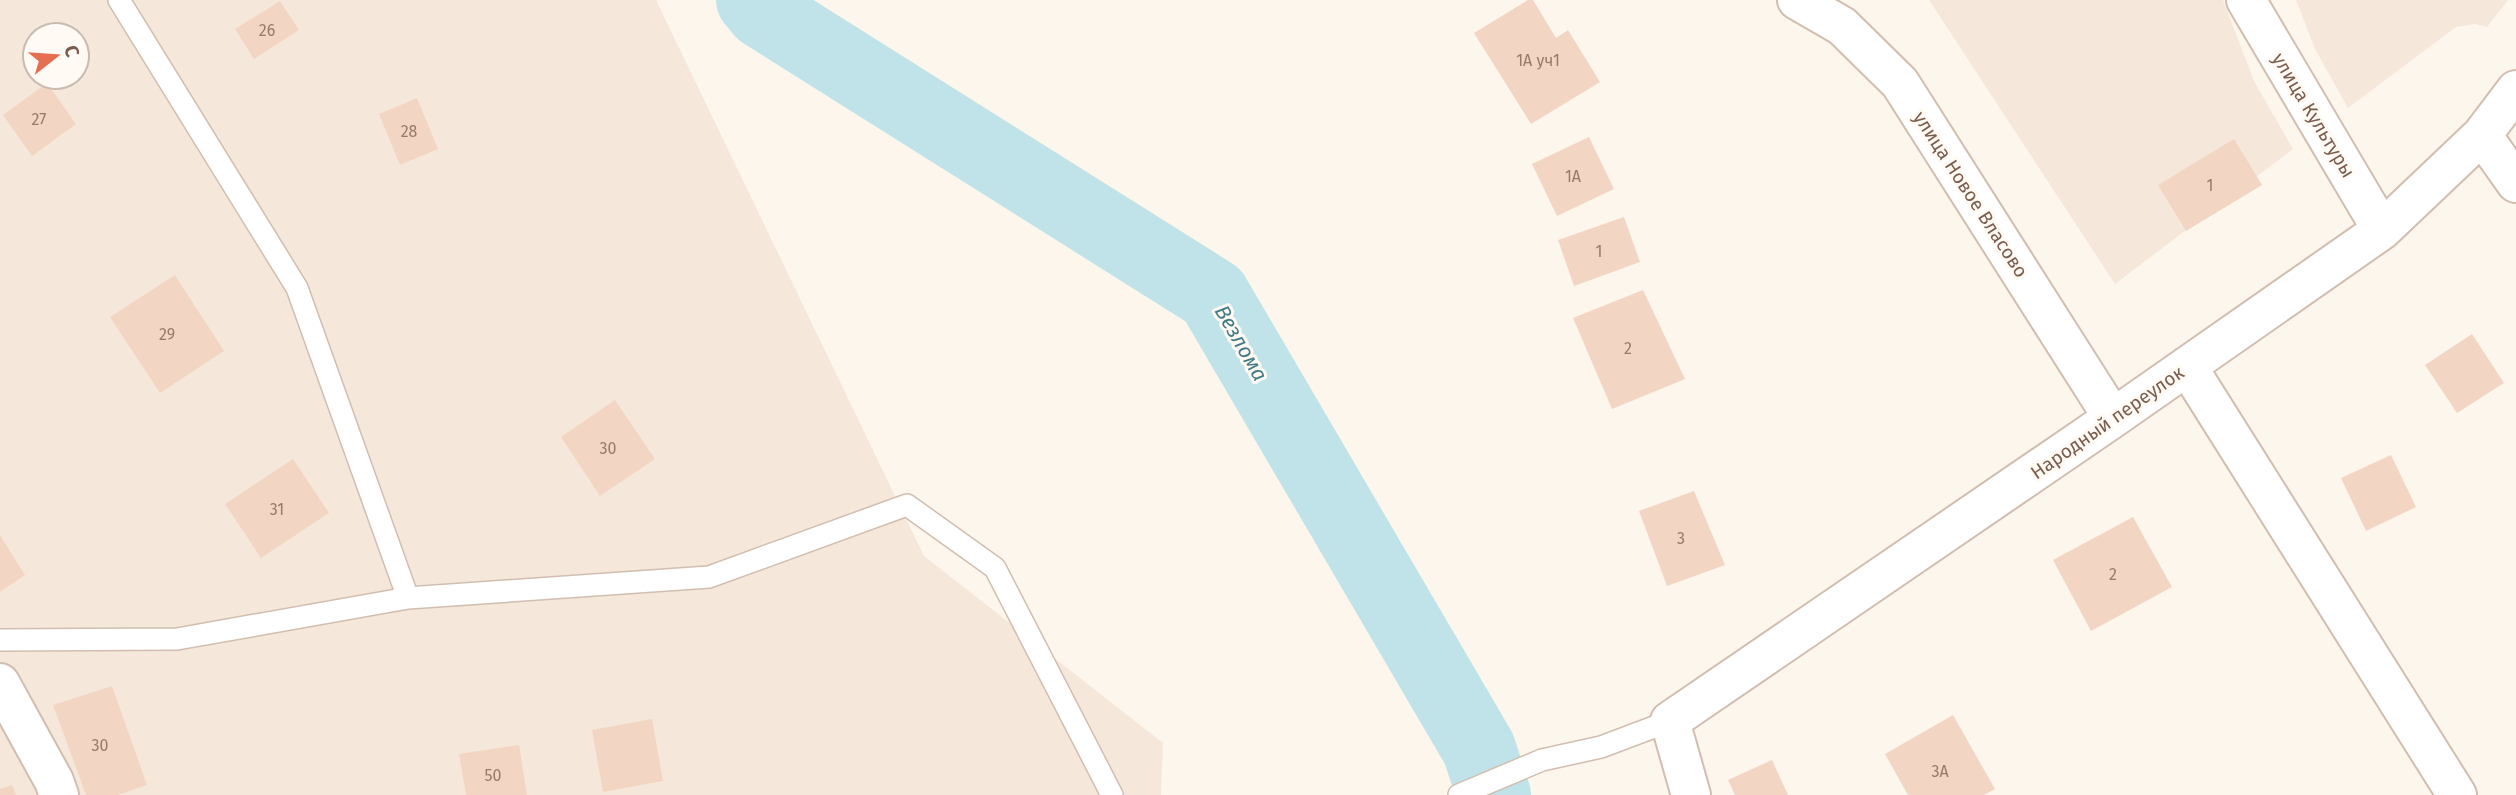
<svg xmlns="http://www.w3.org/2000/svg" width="2516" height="795" font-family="'Fira Sans',sans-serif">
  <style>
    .residential { fill: #f5e8da; fill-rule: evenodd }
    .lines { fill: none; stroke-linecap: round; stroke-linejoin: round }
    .river { stroke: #bfe3e8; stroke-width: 74 }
    .building { fill: #f3d5c3 }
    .lane-casing { stroke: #d1beb0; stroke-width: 24 }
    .street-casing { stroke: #d1beb0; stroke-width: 42 }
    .lane { stroke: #fff; stroke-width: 21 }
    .street { stroke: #fff; stroke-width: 38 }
    .labels { text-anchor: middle; stroke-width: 6; stroke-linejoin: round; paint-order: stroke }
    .number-label { font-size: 16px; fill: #987a6a }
    .street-label { font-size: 19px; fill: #7a5c4d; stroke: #fffaf3 }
    .water-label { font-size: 21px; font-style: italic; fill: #437c86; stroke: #fffaf3 }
  </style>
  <rect width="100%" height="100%" fill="#fdf6ec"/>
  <path class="residential" d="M0 0H656L924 556 1163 743 1161 795H0ZM35 35H77V77H35Z
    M1929 0H2223L2254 81 2293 149 2115 284Z
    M2296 0H2508L2487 27 2475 24 2456 27 2348 108 2315 49Z"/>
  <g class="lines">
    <path class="river" d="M753 0 763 12 1213 295 1479 749 1494 795"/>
  </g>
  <path class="building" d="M1528 0H1533L1556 38 1568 30 1600 82 1531 124 1474 33Z
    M280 1 299 30 254 59 235 29Z
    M47 83 76 124 32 156 3 115Z
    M417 98 438 149 400 165 379 114Z
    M1589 137 1614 189 1557 216 1532 164Z
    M2234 139 2262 185 2186 231 2158 185Z
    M1624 217 1640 262 1574 286 1558 240Z
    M175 275 224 351 160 393 110 317Z
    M1643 290 1685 379 1612 409 1573 318Z
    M2472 334 2504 383 2457 413 2425 365Z
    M615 400 655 459 600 496 561 437Z
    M2391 455 2416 507 2366 531 2341 478Z
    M293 459 329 513 261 558 225 504Z
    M1694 491 1725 565 1667 586 1639 511Z
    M2133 517 2172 587 2091 631 2053 560Z
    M0 535 25 575 0 592Z
    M112 686 147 785 118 795H86L53 705Z
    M1953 715 1995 789 1984 795H1908L1885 754Z
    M652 719 663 781 603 792 592 730Z
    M519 745 527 795H466L459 754Z
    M1772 760 1788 795H1735L1728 780Z
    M12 785 16 795H0V789Z"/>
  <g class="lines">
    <g class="lane-casing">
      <path id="lane" d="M408 598 709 577 907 505 995 568 1112 795
        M0 640 177 639 408 598 297 288 119 0
        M1459 795 1542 760 1601 747 1670 721"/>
    </g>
    <g class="street-casing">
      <path id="street" d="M1797 0 1842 26 1900 83 2113 418
        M2246 0 2382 230
        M2482 135 2516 183
        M2187 366 2457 795
        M0 683 54 781 59 795
        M1691 795 1670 721 2113 418 2382 230 2482 135 2516 90"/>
    </g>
    <use href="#lane" class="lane"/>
    <use href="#street" class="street"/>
  </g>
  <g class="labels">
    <g class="number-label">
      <text x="267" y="36">26</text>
      <text x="1538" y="66">1А уч1</text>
      <text x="39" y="125">27</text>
      <text x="409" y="137">28</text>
      <text x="1573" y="182">1А</text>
      <text x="2210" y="191">1</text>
      <text x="1599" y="257">1</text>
      <text x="167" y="340">29</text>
      <text x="1628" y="354">2</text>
      <text x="608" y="454">30</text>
      <text x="277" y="515">31</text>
      <text x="1681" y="544">3</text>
      <text x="2113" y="580">2</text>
      <text x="100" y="751">30</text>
      <text x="1940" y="777">3А</text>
      <text x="493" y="781">50</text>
    </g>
    <g class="street-label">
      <text transform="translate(2314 115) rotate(59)" y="7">улица Культуры</text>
      <text transform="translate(1971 194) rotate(57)" y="7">улица Новое Власово</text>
      <text transform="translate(2107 422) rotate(-35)" y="7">Народный переулок</text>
    </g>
    <g class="water-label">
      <text transform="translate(1241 343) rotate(60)" y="7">Везлома</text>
    </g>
  </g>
  <g transform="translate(56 56) rotate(73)"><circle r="33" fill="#fffaf3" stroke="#cabbb1" stroke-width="2"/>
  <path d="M0-5L12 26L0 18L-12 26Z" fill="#e76f51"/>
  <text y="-10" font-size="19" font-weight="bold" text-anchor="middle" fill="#7a5c4d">С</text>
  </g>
</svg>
